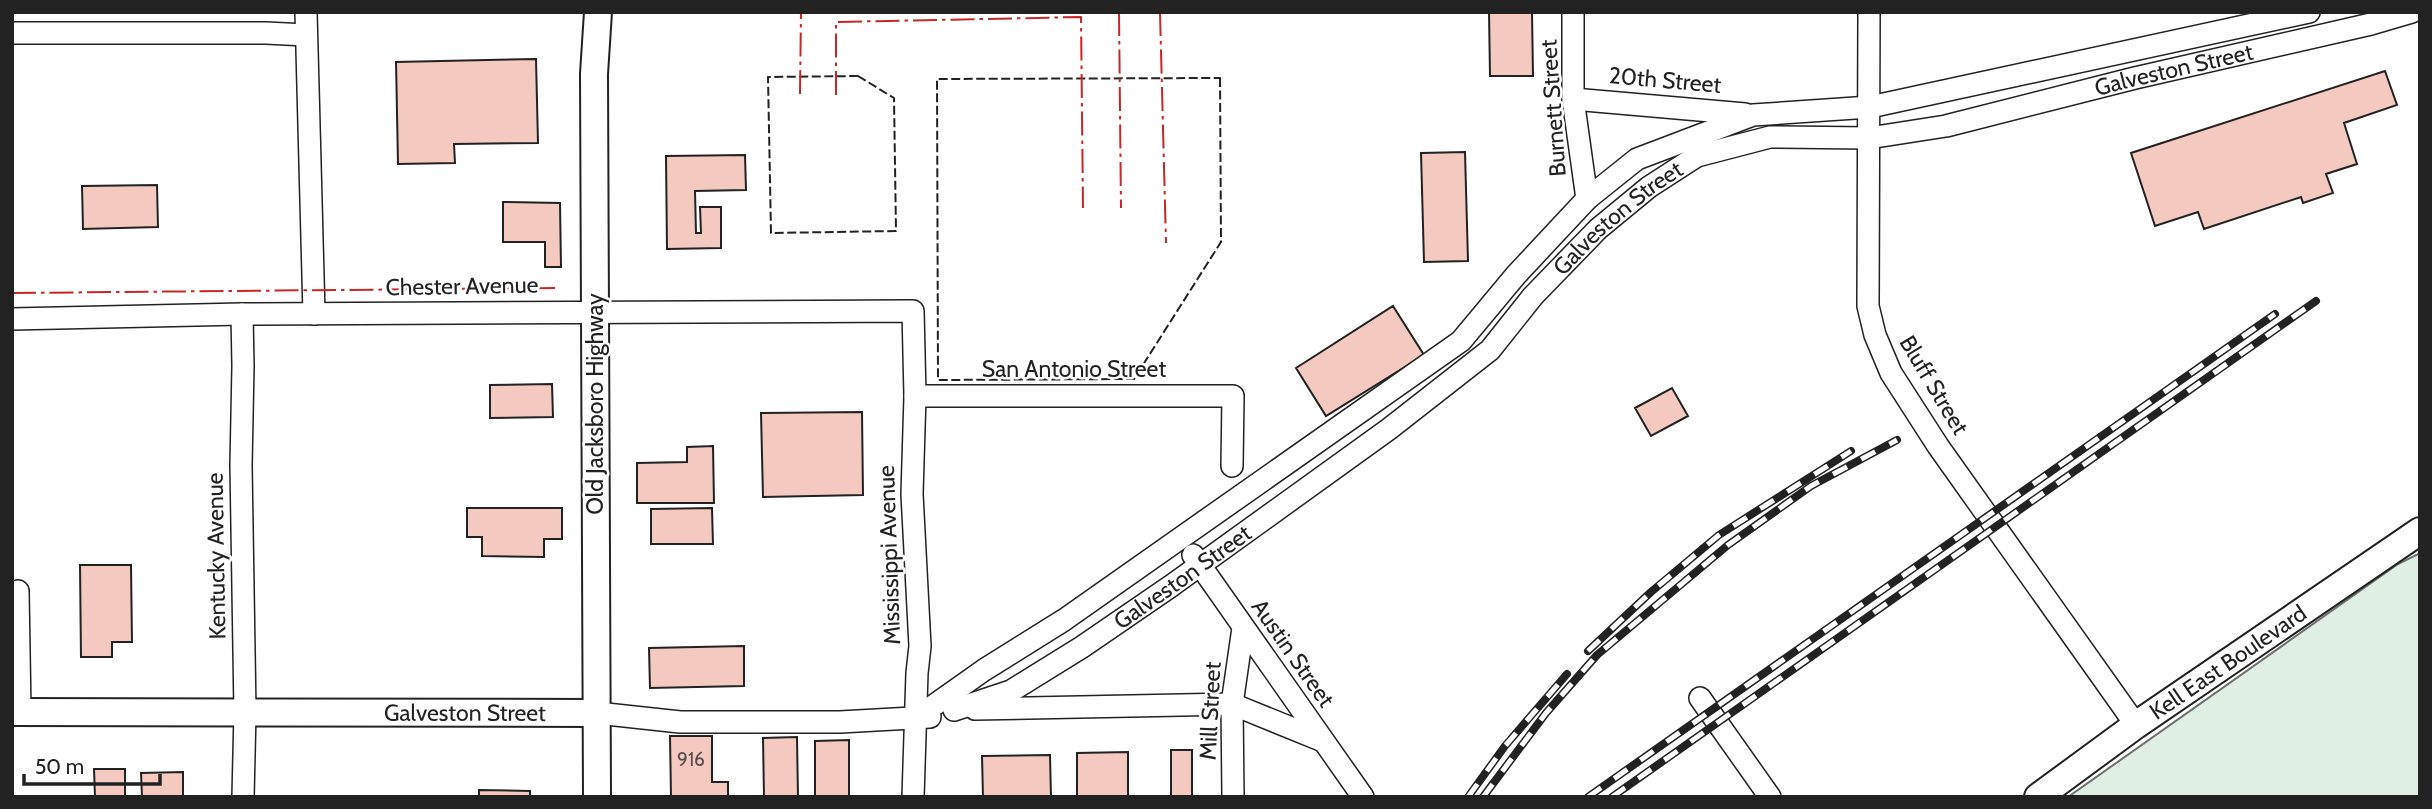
<svg xmlns="http://www.w3.org/2000/svg" width="2432" height="809" font-family="Cabin,sans-serif">
  <style>
    .green { fill: #e0efe3; stroke: #6f6f6f; stroke-width: 2 }
    .building { fill: #f3c9c0; stroke: #222; stroke-width: 2 }
    .lines { fill: none; stroke-linecap: round; stroke-linejoin: round }
    .minor-casing { stroke: #222; stroke-width: 24 }
    .major-casing { stroke: #222; stroke-width: 30 }
    .minor { stroke: #fff; stroke-width: 21 }
    .major { stroke: #fff; stroke-width: 26 }
    .rail-casing { stroke: #222; stroke-width: 8 }
    .rail { stroke: #fff; stroke-width: 5; stroke-dasharray: 16; stroke-linecap: butt }
    .fence { stroke: #222; stroke-width: 2; stroke-dasharray: 9 3.5; stroke-linecap: butt }
    .power { stroke: #c62828; stroke-width: 2; stroke-dasharray: 24 5 3.5 5; stroke-linecap: butt }
    .labels { text-anchor: middle; stroke-width: 5; stroke-linejoin: round; paint-order: stroke }
    .number-label { font-size: 19px; fill: #564c4a }
    .street-label { font-size: 23px; fill: #222; stroke: #fff }
  </style>
  <rect width="100%" height="100%" fill="#fff"/>
  <path class="green" d="M2420 553V797H2068L2398 564Z"/>
  <path class="building" d="M1489 12H1532L1533 76H1490Z
    M536 59 538 143 454 144 455 163 398 164 396 62Z
    M2385 71 2397 105 2344 123 2357 164 2326 174 2333 193 2303 203 2301 197 2204 229 2198 212 2155 226 2131 153Z
    M1465 152 1468 261 1424 262 1421 153Z
    M745 155 746 190 695 191 696 233H701L700 207H721V248L667 249 666 156Z
    M157 185 158 227 83 229 82 186Z
    M503 202 560 203 561 267H545V242H503Z
    M1393 306 1424 355 1326 416 1296 368Z
    M552 384 553 417 490 418V385Z
    M1672 388 1688 416 1651 436 1635 408Z
    M862 412 863 495 763 497 761 413Z
    M713 446 714 503H637V463L687 462V447Z
    M467 508H562V539H544V557L482 556V537H467Z
    M712 508 713 544H651V509Z
    M80 565H131L132 642H112V657H81Z
    M744 646V686L650 688 649 648Z
    M670 736H712V782H728V797H671Z
    M797 737 798 797H764L763 738Z
    M849 740V797H815V741Z
    M1171 750H1192V797H1171Z
    M1128 752V797H1077V753Z
    M1050 755 1051 797H983L982 756Z
    M94 769H125V797H95Z
    M183 772V797H142L141 773Z
    M479 790 530 791V797H479Z"/>
  <g class="lines">
    <g class="minor-casing">
      <g id="minor">
        <path d="M306 12 314 314"/>
        <path d="M1573 12V99L1587 199"/>
        <path d="M1869 12 1868 306 1875 335 1891 373 1938 446 2136 725"/>
        <path d="M12 33H266L306 35"/>
        <path d="M1573 99 1745 114"/>
        <path d="M242 314 243 366 241 465 245 712 243 797"/>
        <path d="M12 319 242 314 913 311 915 396 912 494 920 646 917 673 913 797"/>
        <path d="M915 396H1233L1232 466"/>
        <path d="M1193 555 1363 797"/>
        <path d="M18 591 20 712"/>
        <path d="M1700 698 1770 797"/>
        <path d="M975 709 1232 704 1323 741"/>
        <path id="s1" d="M954 710 1011 691 1082 647 1171 586 1389 429 1490 350 1533 296 1598 229 1649 187 1697 156 1770 137 1869 138 1946 126 2135 78 2371 24 2412 12"/>
        <path d="M597 713 680 722H840L930 717"/>
        <path d="M916 718 984 670 1064 620 1461 341 1516 275 1587 199 1637 159 1753 115 1870 107 2309 12"/>
        <path d="M1233 797 1232 704 1243 628"/>
      </g>
    </g>
    <g class="major-casing">
      <g id="major">
        <path id="s2" d="M12 712 597 713"/>
        <path d="M597 797 594 74 598 12"/>
        <path id="s3" d="M2038 797 2136 725 2420 531"/>
      </g>
    </g>
    <use href="#minor" class="minor"/>
    <use href="#major" class="major"/>
    <g class="rail-casing">
      <path id="rail" d="M1588 651 1651 592 1719 535 1851 451
        M1468 797 1505 746 1567 674
        M1483 797 1546 713 1597 655 1728 545 1811 486 1897 440
        M1588 797 2275 314
        M1612 797 2316 301"/>
    </g>
    <use href="#rail" class="rail"/>
    <path class="fence" d="M858 76 894 98 896 231 771 233 768 77Z
      M1220 78 1221 242 1134 379 938 380 937 79Z"/>
    <path class="power" d="M1119 12 1121 208
      M1160 12 1166 243
      M800 94 801 12
      M836 95V22L1081 17 1083 208
      M12 293 555 288"/>
  </g>
  <g class="labels">
    <g class="number-label">
      <text x="691" y="766">916</text>
    </g>
    <g class="street-label">
      <text dy="8" stroke="none"><textPath href="#s1" startOffset="1421">Galveston Street</textPath></text>
      <text transform="translate(1665 80) rotate(5)" y="8">20th Street</text>
      <text transform="translate(1553 108) rotate(-94)" y="8">Burnett Street</text>
      <text dy="8" stroke="none"><textPath href="#s1" startOffset="833">Galveston Street</textPath></text>
      <text transform="translate(462 286) rotate(-1)" y="8">Chester Avenue</text>
      <text x="1074" y="377">San Antonio Street</text>
      <text transform="translate(1934 385) rotate(59)" y="8">Bluff Street</text>
      <text transform="translate(595 404) rotate(-90)" y="8">Old Jacksboro Highway</text>
      <text transform="translate(889 555) rotate(-92)" y="8">Mississippi Avenue</text>
      <text transform="translate(216 556) rotate(-91)" y="8">Kentucky Avenue</text>
      <text dy="8" stroke="none"><textPath href="#s1" startOffset="266">Galveston Street</textPath></text>
      <text transform="translate(1293 653) rotate(55)" y="8">Austin Street</text>
      <text dy="8" stroke="none"><textPath href="#s3" startOffset="233">Kell East Boulevard</textPath></text>
      <text transform="translate(1210 711) rotate(-87)" y="8">Mill Street</text>
      <text dy="8" stroke="none"><textPath href="#s2" startOffset="453">Galveston Street</textPath></text>
    </g>
  </g>
  <rect width="2432" height="809" fill="none" stroke="#222222" stroke-width="28"/>
  <path d="M24 774v10h136v-10" fill="none" stroke="#222222" stroke-width="3.5"/>
  <text x="35" y="774" font-size="21" fill="#222222" stroke="#ffffff" stroke-width="5" paint-order="stroke">50 m</text>
</svg>
